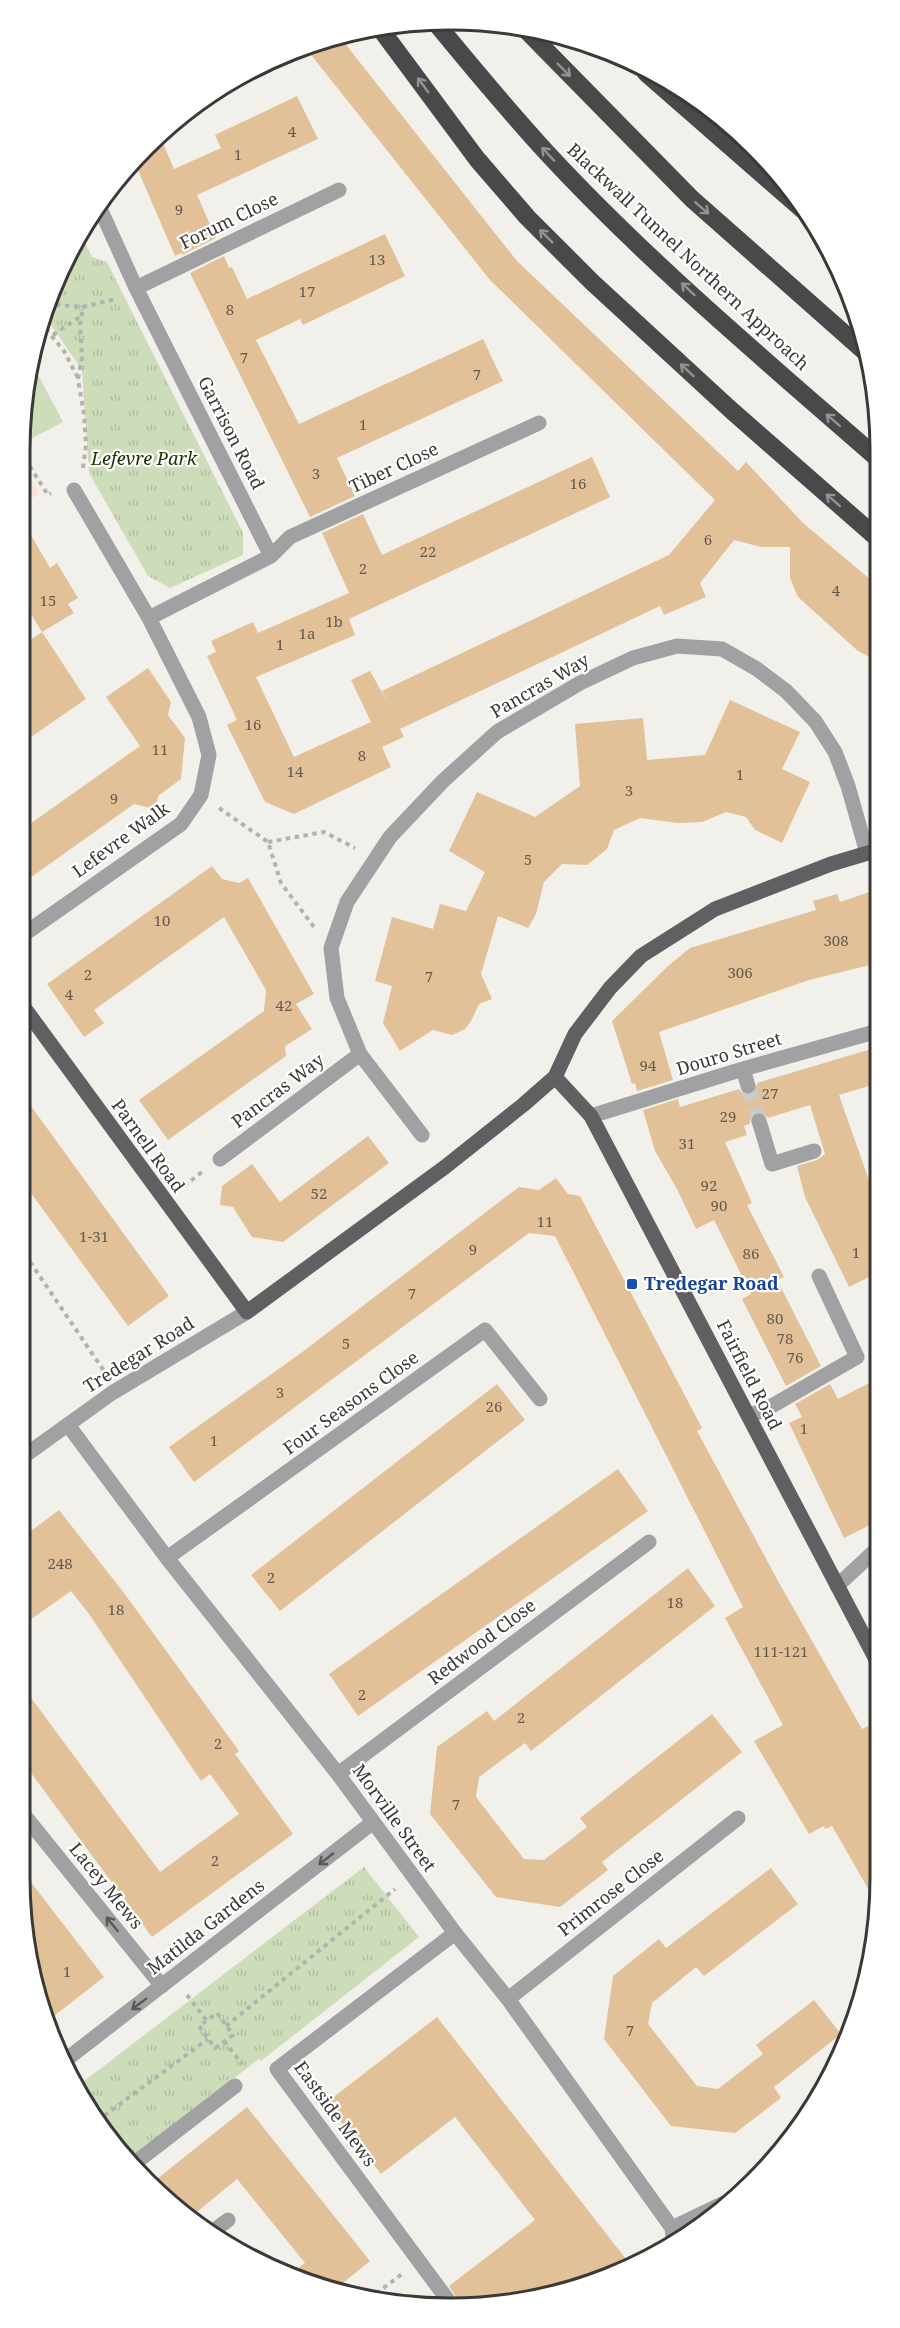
<svg xmlns="http://www.w3.org/2000/svg" width="900" height="2328" font-family="'Noto Serif',serif">
  <style>
    .education { fill: #f7e1d4 }
    .grass { fill: url(#grass-tufts) }
    .garden { fill: #cdddba }
    .building { fill: #e3c198 }
    .lines { fill: none; stroke-linecap: round; stroke-linejoin: round }
    .minor-tunnel { stroke: #cccbc6; stroke-width: 15; stroke-dasharray: 15 8; stroke-linecap: butt }
    .path { stroke: #b3b2ae; stroke-width: 4; stroke-dasharray: 4.5 4.5; stroke-linecap: butt }
    .minor { stroke: #a1a0a2; stroke-width: 15 }
    .major { stroke: #615f62; stroke-width: 15 }
    .highway { stroke: #4b484c; stroke-width: 18 }
    .oneway { stroke: #939194 }
    .oneway2 { stroke: #595857 }
    .transit-dot { fill: #1a4fb4; stroke: #fff; stroke-width: 2 }
    .labels { text-anchor: middle; stroke-width: 4.5; stroke-linejoin: round; paint-order: stroke }
    .number-label { font-size: 15px; fill: #645b4f }
    .street-label { font-size: 18px; fill: #3a3937; stroke: #fff }
    .park-label { font-size: 18px; font-style: italic; fill: #213200; stroke: #fff }
    .transit-label { font-size: 18px; font-weight: bold; fill: #164399; stroke: #fff; text-anchor: start }
    .rim { fill: none; stroke: #3a3937; stroke-width: 3 }
  </style>
  <defs>
    <pattern id="grass-tufts" width="24" height="20" patternUnits="userSpaceOnUse" patternTransform="scale(1.5)"><rect width="24" height="20" fill="#cdddba"/><path d="M3 7l-1-3M5 7V3M7 7l1-3M15 17l-1-3M17 17v-4M19 17l1-3" fill="none" stroke="#b1bea0"/></pattern>
  </defs>
  <rect width="100%" height="100%" fill="#f1f0ea"/>
  <path class="education" d="M20 458 39 494 20 505Z"/>
  <path class="grass" d="M81 233 92 257 107 262 243 533V555L170 588 148 576 89 473 82 370 54 329 43 316 64 259Z
    M364 1867 419 1937 261 2061 259 2059 126 2161 75 2088Z"/>
  <path class="garden" d="M31 362 63 422 27 441 22 432Z"/>
  <path class="building" d="M339 36 517 261 738 471 746 462 803 523 877 585V661L858 651 798 597 790 578V547H761L734 540 700 583 706 597 664 615 660 606 400 729 404 737 382 747 391 767 294 814 265 802 227 725 237 720 207 656 216 652 211 641 253 622 258 633 349 593 322 533 363 514 382 555 592 457 610 497 349 619 355 635 256 677 294 757 371 722 351 680 370 671 388 703 382 691 669 555 715 500 490 280 304 46Z
    M297 96 318 139 197 195 216 238 182 255 181 253 175 256 134 161 159 134 174 169 221 148 215 135Z
    M385 234 405 276 303 325 300 319 256 340 299 424 483 339 503 381 337 458 355 496 310 517 190 273 224 256 229 268 232 267 247 299Z
    M20 516 50 568 57 563 78 598 68 604 74 613 42 632 20 596Z
    M42 632 86 699 31 737 20 721V647Z
    M148 668 171 702 168 715 185 738 181 779 158 796 155 809 134 804 20 885V831L140 746 106 697Z
    M730 700 800 732 782 769 810 782 782 843 755 830 746 817 726 812 702 822 678 823 640 818 614 830 607 849 587 865 562 864 544 882 536 914 528 928 498 916 481 974 492 999 479 1004 471 1021 465 1029 452 1035 433 1030 400 1051 383 1023 392 986 375 981 392 917 433 929 440 904 466 911 485 872 449 851 477 792 535 817 580 786 575 724 643 718 647 760 705 755Z
    M212 866 222 879 239 883 248 878 314 994 296 1004 312 1029 285 1046 286 1056 168 1140 139 1100 264 1011 266 990 224 917 94 1010 104 1023 84 1037 47 984Z
    M878 889V963L809 980 659 1032 673 1080 637 1091 635 1083 632 1084 612 1021 668 966 690 948 816 910 813 901 837 894 840 902Z
    M878 1047 879 1083 839 1095 879 1209V1272L849 1287 805 1197 797 1166 817 1160 825 1154 810 1105 768 1118 762 1112H756L750 1118V1124L744 1126 747 1135 725 1142 752 1203 747 1205 784 1277 777 1280 821 1366 786 1386 742 1299 751 1294 714 1220 696 1229 677 1189 655 1151 643 1110 678 1099 680 1107 739 1089 742 1093 750 1095 755 1092 757 1083Z
    M20 1091 169 1296 128 1326 20 1178Z
    M368 1136 389 1163 283 1242 252 1237 233 1207 220 1205 222 1186 252 1164 280 1202Z
    M556 1178 568 1194 580 1196 702 1428 697 1431 778 1581 862 1729 868 1726 880 1747V1878L877 1904 832 1826 825 1829 824 1826 809 1834 754 1741 783 1725 725 1618 743 1607 555 1236 529 1233 194 1482 169 1447 301 1353 519 1187 539 1190Z
    M879 1378 880 1520 844 1538 789 1423 802 1417 795 1404 830 1384 838 1399Z
    M497 1384 525 1420 280 1611 251 1575Z
    M618 1469 648 1511 358 1716 329 1674Z
    M59 1510 124 1593 239 1751 235 1754 293 1834 152 1937 20 1758V1683L160 1872 239 1814 210 1774 201 1781 89 1614 71 1591 20 1627V1539Z
    M688 1568 715 1606 531 1751 525 1743 479 1777 476 1797 524 1859 544 1860 587 1827 580 1818 712 1714 742 1752 602 1862 608 1870 560 1907 496 1897 430 1814 437 1747 487 1711 494 1721Z
    M20 1868 104 1977 45 2023 42 2017Z
    M771 1868 798 1904 704 1976 696 1967 652 2003 648 2024 697 2086 718 2089 763 2054 756 2045 814 2000 841 2034 774 2087 781 2098 735 2133 671 2126 604 2039 613 1976 659 1939 666 1948Z
    M437 2017 626 2259 598 2281 534 2300 460 2303 449 2286 535 2220 455 2117 381 2174 326 2103Z
    M247 2107 370 2261 333 2291 312 2286 289 2275 305 2263 237 2179 192 2216 152 2183Z"/>
  <g class="lines">
    <path class="minor-tunnel" d="M877 1047 878 1050
      M748 1086 759 1121"/>
    <path class="path" d="M47 304 83 307
      M40 322 64 351 78 378
      M53 335 81 316
      M20 451 48 495 51 493
      M83 468 86 445 84 414 78 379 82 357 80 325 83 307 116 299
      M219 808 268 842 281 883 314 927
      M268 842 324 832 355 848
      M184 1186 202 1172
      M20 1247 104 1371
      M187 1995 207 2021
      M217 2013 233 2035 215 2048 199 2026Z
      M226 2026 395 1889
      M224 2041 242 2064
      M97 2121 208 2039
      M369 2299 402 2274"/>
    <path class="minor" d="M98 204 136 288 271 556 149 618
      M136 288 339 190
      M271 556 290 537 539 423
      M20 937 181 824 201 795 209 755 199 717 149 618 74 490
      M743 1069 748 1086
      M591 1116 743 1069 878 1031
      M759 1121 772 1164 814 1151
      M422 1135 360 1054 337 998 331 948 347 902 390 837 443 781 497 732 580 683 633 658 677 646 722 649 757 669 786 691 815 721 835 752 848 786 867 853
      M220 1159 360 1054
      M749 1416 770 1407 857 1357 819 1276
      M68 1425 167 1558 338 1774 455 1933 508 1999 672 2228 674 2244
      M20 1459 112 1393 247 1312
      M167 1558 485 1330 540 1399
      M837 1586 880 1546
      M338 1774 649 1542
      M20 1810 162 1986
      M508 1999 738 1818
      M63 2062 372 1823
      M131 2166 235 2086
      M672 2228 724 2203
      M212 2232 228 2220
      M450 2303 277 2069 455 1933"/>
    <path class="major" d="M20 1002 247 1312 445 1167 523 1105 555 1077 575 1034 610 988 641 956 715 909 831 864 878 850
      M555 1077 591 1116 880 1667"/>
    <path class="highway" d="M435 22C471 66 508 110 547 153 649 263 765 360 877 458
      M379 27 477 159 527 217 592 282 731 410 877 538
      M524 28 692 199 864 351
      M646 73 803 210"/>
  </g>
  <defs><path id="oneway-shaft" d="M-6 0H5M1.5-3L5.5 0L1.5 3" fill="none" stroke-width="1.6" stroke-linecap="round" stroke-linejoin="round" transform="scale(1.5)"/></defs>
  <g class="oneway">
    <use href="#oneway-shaft" transform="translate(564 70) rotate(45)"/>
    <use href="#oneway-shaft" transform="translate(423 85) rotate(-126)"/>
    <use href="#oneway-shaft" transform="translate(548 154) rotate(-133)"/>
    <use href="#oneway-shaft" transform="translate(702 208) rotate(41)"/>
    <use href="#oneway-shaft" transform="translate(546 236) rotate(-135)"/>
    <use href="#oneway-shaft" transform="translate(688 289) rotate(-137)"/>
    <use href="#oneway-shaft" transform="translate(687 370) rotate(-137)"/>
    <use href="#oneway-shaft" transform="translate(833 420) rotate(-139)"/>
    <use href="#oneway-shaft" transform="translate(833 500) rotate(-139)"/>
  </g>
  <g class="oneway2">
    <use href="#oneway-shaft" transform="translate(326 1859) rotate(142)"/>
    <use href="#oneway-shaft" transform="translate(112 1924) rotate(-129)"/>
    <use href="#oneway-shaft" transform="translate(139 2004) rotate(143)"/>
  </g>
  <rect class="transit-dot" x="626" y="1278" width="12" height="12" rx="3"/>
  <g class="labels">
    <g class="number-label">
      <text x="292" y="137">4</text>
      <text x="238" y="160">1</text>
      <text x="179" y="215">9</text>
      <text x="377" y="265">13</text>
      <text x="307" y="297">17</text>
      <text x="230" y="315">8</text>
      <text x="244" y="363">7</text>
      <text x="477" y="380">7</text>
      <text x="363" y="430">1</text>
      <text x="316" y="479">3</text>
      <text x="578" y="489">16</text>
      <text x="708" y="545">6</text>
      <text x="428" y="557">22</text>
      <text x="363" y="574">2</text>
      <text x="836" y="596">4</text>
      <text x="48" y="606">15</text>
      <text x="334" y="627">1b</text>
      <text x="307" y="639">1a</text>
      <text x="280" y="650">1</text>
      <text x="253" y="730">16</text>
      <text x="160" y="755">11</text>
      <text x="362" y="761">8</text>
      <text x="295" y="777">14</text>
      <text x="740" y="780">1</text>
      <text x="629" y="796">3</text>
      <text x="114" y="804">9</text>
      <text x="528" y="865">5</text>
      <text x="162" y="926">10</text>
      <text x="836" y="946">308</text>
      <text x="740" y="978">306</text>
      <text x="88" y="980">2</text>
      <text x="429" y="982">7</text>
      <text x="69" y="1000">4</text>
      <text x="284" y="1011">42</text>
      <text x="648" y="1071">94</text>
      <text x="770" y="1099">27</text>
      <text x="728" y="1122">29</text>
      <text x="687" y="1149">31</text>
      <text x="709" y="1191">92</text>
      <text x="319" y="1199">52</text>
      <text x="719" y="1211">90</text>
      <text x="545" y="1227">11</text>
      <text x="94" y="1242">1-31</text>
      <text x="473" y="1255">9</text>
      <text x="856" y="1258">1</text>
      <text x="751" y="1259">86</text>
      <text x="412" y="1299">7</text>
      <text x="775" y="1324">80</text>
      <text x="785" y="1344">78</text>
      <text x="346" y="1349">5</text>
      <text x="795" y="1363">76</text>
      <text x="280" y="1398">3</text>
      <text x="494" y="1412">26</text>
      <text x="804" y="1434">1</text>
      <text x="214" y="1446">1</text>
      <text x="60" y="1569">248</text>
      <text x="271" y="1583">2</text>
      <text x="675" y="1608">18</text>
      <text x="116" y="1615">18</text>
      <text x="781" y="1657">111-121</text>
      <text x="362" y="1700">2</text>
      <text x="521" y="1723">2</text>
      <text x="218" y="1749">2</text>
      <text x="456" y="1810">7</text>
      <text x="215" y="1866">2</text>
      <text x="67" y="1977">1</text>
      <text x="630" y="2036">7</text>
    </g>
    <g class="street-label">
      <text transform="translate(229 221) rotate(-26)" y="6">Forum Close</text>
      <text transform="translate(688 257) rotate(43)" y="6">Blackwall Tunnel Northern Approach</text>
      <text transform="translate(231 433) rotate(63)" y="6">Garrison Road</text>
      <text transform="translate(394 468) rotate(-25)" y="6">Tiber Close</text>
      <text transform="translate(540 686) rotate(-30)" y="6">Pancras Way</text>
      <text transform="translate(121 840) rotate(-36)" y="6">Lefevre Walk</text>
      <text transform="translate(729 1054) rotate(-17)" y="6">Douro Street</text>
      <text transform="translate(278 1091) rotate(-37)" y="6">Pancras Way</text>
      <text transform="translate(148 1146) rotate(54)" y="6">Parnell Road</text>
      <text transform="translate(139 1355) rotate(-32)" y="6">Tredegar Road</text>
      <text transform="translate(749 1375) rotate(63)" y="6">Fairfield Road</text>
      <text transform="translate(351 1403) rotate(-36)" y="6">Four Seasons Close</text>
      <text transform="translate(482 1642) rotate(-37)" y="6">Redwood Close</text>
      <text transform="translate(394 1818) rotate(54)" y="6">Morville Street</text>
      <text transform="translate(106 1886) rotate(51)" y="6">Lacey Mews</text>
      <text transform="translate(611 1893) rotate(-38)" y="6">Primrose Close</text>
      <text transform="translate(206 1927) rotate(-38)" y="6">Matilda Gardens</text>
      <text transform="translate(335 2114) rotate(54)" y="6">Eastside Mews</text>
    </g>
    <g class="park-label">
      <text x="144" y="465">Lefevre Park</text>
    </g>
    <g class="transit-label">
      <text x="644" y="1290">Tredegar Road</text>
    </g>
  </g>
  <path d="M0 0H900V2328H0ZM450 30H450A420 420 0 0 1 870 450V1878A420 420 0 0 1 450 2298H450A420 420 0 0 1 30 1878V450A420 420 0 0 1 450 30Z" fill="#fff" fill-rule="evenodd"/>
  <path class="rim" d="M450 30H450A420 420 0 0 1 870 450V1878A420 420 0 0 1 450 2298H450A420 420 0 0 1 30 1878V450A420 420 0 0 1 450 30Z"/>
</svg>
